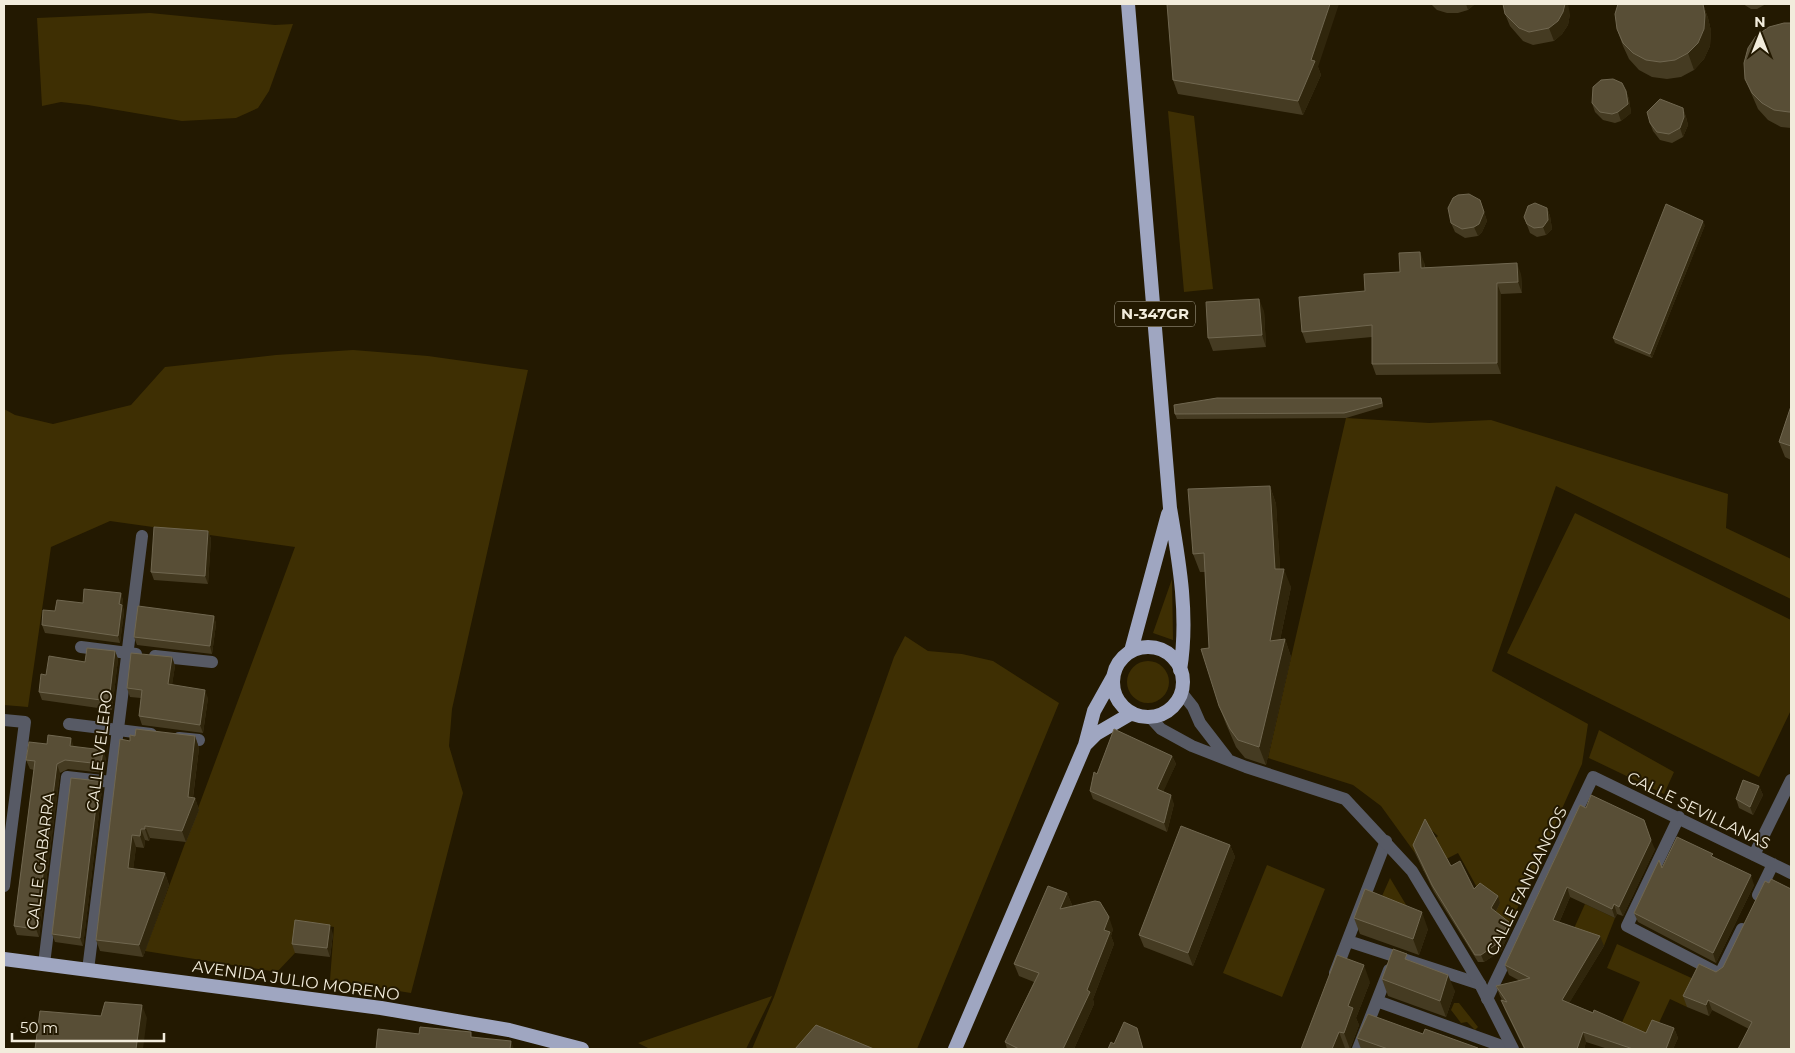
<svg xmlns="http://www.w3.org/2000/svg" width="1795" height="1053" font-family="Montserrat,sans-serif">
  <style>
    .green { fill: #3e2f03 }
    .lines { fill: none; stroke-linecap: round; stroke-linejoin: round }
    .minor { stroke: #575a65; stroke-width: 12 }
    .tertiary { stroke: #575a65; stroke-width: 12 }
    .trunk { stroke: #9fa6c1; stroke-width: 14 }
    .wall { fill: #453b22 }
    .shaded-wall { fill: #30260c }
    .building { fill: #584e36; stroke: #706750 }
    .labels { text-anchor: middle; stroke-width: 4; stroke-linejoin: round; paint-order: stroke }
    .shield { fill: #231901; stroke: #b4ad9a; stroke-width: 1 }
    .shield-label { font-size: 15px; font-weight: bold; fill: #f2ecdc }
    .street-label { font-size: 16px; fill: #f2ecdc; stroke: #231901 }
  </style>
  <rect width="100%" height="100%" fill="#231901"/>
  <path class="green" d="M150 13 275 25 293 24 269 91 258 108 236 118 182 121 88 105 61 102 42 106 37 18Z
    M1168 111 1194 116 1213 289 1184 292Z
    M353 350 428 356 528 370 452 709 449 746 463 793 411 993 330 980 334 927 322 925 298 929 295 953 277 972 145 951 295 547 110 521 51 547 28 707 4 705V409L15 415 53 424 131 405 165 367 276 355Z
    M1346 418 1429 423 1491 420 1728 494 1726 528 1791 559V599L1556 486 1492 671 1588 724 1582 764 1509 927 1480 893 1458 853 1423 871C1421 861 1430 842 1438 836L1428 827 1415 853 1381 806 1353 785 1268 758Z
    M1575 513 1791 620V710L1759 777 1507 653Z
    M1172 579 1173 640 1153 633Z
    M905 636 928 651 962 654 993 661 1059 703 917 1049H752L774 997 894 657Z
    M1127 682a21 21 0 1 1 42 0a21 21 0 1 1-42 0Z
    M1599 730 1674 772 1664 794 1589 758Z
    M1267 865 1325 889 1282 997 1223 973Z
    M1390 878 1414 918 1378 905Z
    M1585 904 1615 918 1604 946 1571 935Z
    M1617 944 1698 981 1687 1007 1670 999 1647 1049 1619 1029 1640 982 1607 968Z
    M772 996 746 1049H650L638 1043Z
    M1454 1003H1459L1478 1027 1475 1030 1467 1022 1461 1023 1451 1010Z"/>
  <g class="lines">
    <path class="minor" d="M81 647 136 654
      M155 656 212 662
      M4 720 25 722 4 886
      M69 724 151 734
      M179 738 199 740
      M1679 817 1627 926 1720 974 1742 929
      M1754 855 1791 780
      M1758 895 1773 864
      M1348 941 1480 984
      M44 964 67 777 111 782
      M88 970 142 536
      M1335 973 1386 841
      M1487 999 1593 777 1791 873
      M1377 1001 1510 1049
      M1358 1049 1389 970"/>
    <path class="tertiary" d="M1181 692 1193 707 1200 723 1227 758
      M1149 716 1161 729 1192 746 1246 767 1345 799 1412 871 1480 984 1513 1049"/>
    <path class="trunk" d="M1128 4 1170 508C1179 561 1189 616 1180 670
      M1113 682a35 35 0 1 1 70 0a35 35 0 1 1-70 0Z
      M1131 651 1168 514
      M1086 744 1096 734 1132 713
      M4 959 381 1008 509 1030 582 1049
      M955 1049 1085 745 1094 711 1113 677"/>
  </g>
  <path class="wall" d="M1431 4H1475L1468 10 1458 13H1447L1437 10Z
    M1618 4H1703L1708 18 1711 31 1710 46 1704 59 1694 70 1681 77 1667 79 1652 77 1639 70 1629 59 1623 46 1617 29Z
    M1743 4H1766L1757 9H1751Z
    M1505 14H1570L1568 25 1562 34 1554 41 1533 45 1523 41 1510 26Z
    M1791 23V128L1781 127 1768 120 1758 109 1745 79Z
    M1318 67 1321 75 1303 115 1178 94 1173 80Z
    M1626 91 1629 99 1631 113 1621 121 1615 123 1603 120 1595 112 1592 103Z
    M1683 108 1686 117 1688 125 1683 137 1672 143 1660 140 1653 131 1650 123Z
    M1480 200 1487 221 1482 232 1478 236 1465 238 1455 232 1451 223Z
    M1547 208 1550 216 1552 229 1546 235 1537 237 1530 233 1524 217Z
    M1705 225 1652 358 1615 343 1613 338Z
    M1424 262 1425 267 1521 274 1522 293 1501 294V374L1376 375 1372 364V337L1306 343 1302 332 1365 291 1400 272Z
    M1264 311 1266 347 1213 351 1208 338Z
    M1383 403V407L1346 418 1177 419 1175 414Z
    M1791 406V460L1785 457 1779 442Z
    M1270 486 1276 504 1280 569 1291 587 1280 640 1285 639 1291 657 1266 765 1245 758 1236 747 1226 724 1219 706 1205 572H1200L1193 554Z
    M208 531 211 539 208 584 154 580 151 572Z
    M121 593 123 601V607L124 612 120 643 45 633 42 625 55 611Z
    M214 616 216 624 212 654 137 645 134 637Z
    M115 651 118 659 112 710 42 700 39 692 46 675Z
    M172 657 175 666 172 684 208 698 203 733 142 725 139 716 141 698 130 697 127 688Z
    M135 736H195L199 748 193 798H195L199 810 186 842 150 838 149 841 145 840 144 848 136 847 133 869 165 873 169 885 143 957 100 951 96 940 130 741Z
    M47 744 74 746 106 758 104 773 68 769 60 773 39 937 17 935 14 926 34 770 30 769 26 760Z
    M1172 756 1176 764 1163 791 1174 804 1167 832 1093 799 1090 791 1097 774Z
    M1759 786 1763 795 1753 815 1739 808 1736 799Z
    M102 789 83 946 55 942 52 934Z
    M1580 805 1655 849 1623 916 1617 914 1615 918 1570 897 1559 923 1604 946 1569 1003 1646 1033 1674 1028 1678 1038 1673 1049H1608L1586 1042 1584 1049H1524L1505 1010 1501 1000 1503 1001 1500 996 1496 986 1520 981 1509 975 1505 965Z
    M1230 845 1235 857 1193 966 1144 947 1139 935Z
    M1413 845 1451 866 1474 889 1498 896 1500 903 1496 912 1511 929 1501 951 1484 962H1478L1434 892 1415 853Z
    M1714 857 1754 885 1716 963 1638 922 1634 913 1662 868Z
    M1067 893 1072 905 1071 906 1113 929 1111 936 1114 944 1093 999 1094 1004 1074 1049H1007L1005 1042 1034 982 1019 976 1014 964Z
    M1354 918 1428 929 1419 955 1360 934Z
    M333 934 330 957 295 953 292 944Z
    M1409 960 1455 991 1446 1017 1388 996 1382 979Z
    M1699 964 1791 1049 1749 1029 1712 1010 1709 1016 1687 1007 1683 996Z
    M1370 982 1356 1018 1359 1025 1350 1049 1345 1048 1301 1049Z
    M1423 1034 1478 1048V1049H1361L1357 1038Z"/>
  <path class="shaded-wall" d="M1330 4H1339L1318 67 1321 75 1303 115 1298 101 1311 60Z
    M1466 4H1475L1468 10Z
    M1565 4H1568L1570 14 1568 25 1562 34 1554 41 1549 28Z
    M1703 4 1708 18 1711 31 1710 46 1704 59 1694 70 1688 53Z
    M1626 91 1629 99 1631 113 1621 121 1618 112Z
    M1683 108 1686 117 1688 125 1683 137 1680 128Z
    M1547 208 1550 216 1552 229 1546 235 1543 227Z
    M1484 212 1487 221 1482 232 1478 236 1474 227Z
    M1703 221 1705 225 1652 358 1650 354Z
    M1420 252 1424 262 1425 279 1421 268Z
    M1517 263 1521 274 1522 293 1518 282Z
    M1497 283 1501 294V374L1497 363Z
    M1259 299 1264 311 1266 347 1262 335Z
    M1270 486 1276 504 1281 583 1284 569 1291 587 1276 659 1270 641 1275 569Z
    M208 531 211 539 208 584 205 576Z
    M121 593 123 601V607L124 612 120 643 118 636Z
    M214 616 216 624 212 654 210 646Z
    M1285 639 1291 657 1266 765 1259 747Z
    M115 651 118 659 112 710 109 701Z
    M172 657 175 666 171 692 168 684Z
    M205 690 208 698 203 733 200 725Z
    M195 736 199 748 192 804 195 798 199 810 186 842 182 831 188 797Z
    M71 738 74 747 70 746Z
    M103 750 106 758 104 773 101 764Z
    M1172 756 1176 764 1161 797 1157 789Z
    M57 764 60 773 39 937 36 929Z
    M99 781 102 789 83 946 80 938Z
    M1759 786 1763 795 1753 815 1750 807Z
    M1171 795 1174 804 1167 832 1164 823Z
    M145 826 150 838 149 841 145 829Z
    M141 829 145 840 144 848 140 836Z
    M132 835 136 847 132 879 128 868Z
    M1651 840 1655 849 1623 916 1619 907Z
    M1230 845 1235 857 1193 966 1188 953Z
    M165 873 169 885 143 957 139 945Z
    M1751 875 1754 885 1716 963 1713 953Z
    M1567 887 1570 897 1556 930 1553 920Z
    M1067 893 1072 905 1064 921 1060 909Z
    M1498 896 1500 903 1494 915 1491 908Z
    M1614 904 1617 914 1615 918 1612 909Z
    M1422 912 1428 929 1419 955 1413 939Z
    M1109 917 1113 929 1111 936 1114 944 1093 999 1094 1004 1074 1049H1063L1087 990 1104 930Z
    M1509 922 1511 929 1501 951 1484 962 1481 955Z
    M330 925 333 934 330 957 327 948Z
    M1600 936 1604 946 1565 1010 1562 1000Z
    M1364 965 1370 982 1356 1018 1359 1025 1350 1049 1344 1033 1348 1006Z
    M1448 975 1455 991 1446 1017 1440 1001Z
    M1708 1000 1712 1010 1709 1016 1706 1005Z
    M142 1005 147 1018 143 1049H136Z
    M1674 1028 1678 1038 1673 1049H1666Z
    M1339 1032 1345 1048 1344 1049H1332Z
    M1583 1032 1586 1042 1584 1049H1577Z
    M511 1041 514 1049H510Z"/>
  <path class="building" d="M1167 4H1330L1311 60 1315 61 1298 101 1173 80Z
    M1503 4H1565L1563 12 1558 21 1549 28 1529 32 1519 28 1505 14Z
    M1618 4H1703L1705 15 1704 29 1698 43 1688 53 1675 60 1660 62 1646 60 1633 53 1623 43 1617 29 1615 14Z
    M1784 23H1791V112H1789L1774 110 1762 103 1752 93 1745 79 1744 63 1748 48 1756 36 1769 27Z
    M1613 79 1622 83 1626 91 1628 104 1618 112 1612 114 1600 112 1592 103 1593 87 1601 80Z
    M1660 99 1683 108 1684 117 1680 128 1669 134 1657 132 1650 123 1647 112Z
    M1469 194 1480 200 1484 212 1479 224 1474 227 1462 229 1451 223 1448 208 1453 198 1458 195Z
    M1535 203 1547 208 1548 220 1543 227 1534 228 1527 224 1524 217 1528 206Z
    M1666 204 1703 221 1650 354 1613 338Z
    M1420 252 1421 268 1517 263 1518 282 1497 283V363L1372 364V325L1302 332 1299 297 1365 291 1364 274 1400 272 1399 253Z
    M1259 299 1262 335 1208 338 1206 302Z
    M1217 398H1381L1382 403 1344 413 1175 414 1174 405Z
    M1791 406V446L1779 442Z
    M1270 486 1275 569H1284L1270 641 1285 639 1259 747 1238 740 1230 729 1219 706 1201 649 1209 648 1204 553 1193 554 1188 489Z
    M154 527 208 531 205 576 151 572Z
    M84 589 121 593 119 604 122 605 118 636 42 625 43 610 55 611 57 600 83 603Z
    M138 606 214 616 210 646 134 637Z
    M87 648 115 651 109 701 39 692 41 674 46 675 49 656 85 662Z
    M131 653 172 657 168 684 205 690 200 725 139 716 142 690 127 688Z
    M136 729 195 736 188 797 195 798 182 831 145 826V829H141L140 836 132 835 128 868 165 873 139 945 96 940 120 739 130 741V735L135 736Z
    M1114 729 1172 756 1157 789 1171 795 1164 823 1090 791 1094 772 1097 774Z
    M48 735 71 738 70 746 103 750 101 764 65 760 57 764 36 929 14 926 35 761 26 760 29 742 47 744Z
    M71 778 99 781 80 938 52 934Z
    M1743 780 1759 786 1750 807 1736 799Z
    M1591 795 1644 820 1651 840 1619 907 1614 904 1612 909 1567 887 1553 920 1600 936 1562 1000 1593 1013 1594 1010 1646 1033 1652 1020 1674 1028 1666 1049H1633L1583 1032 1577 1049H1525L1501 1000 1507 1002 1496 986 1530 978 1505 965 1580 805 1586 808Z
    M1425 819 1451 866 1460 861 1474 889 1480 883 1498 896 1491 908 1509 922 1498 943 1481 955H1475L1432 885 1413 845Z
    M1181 826 1230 845 1188 953 1139 935Z
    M1677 837 1713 854 1711 856 1751 875 1713 953 1634 913 1659 860 1662 868Z
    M1771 879 1791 889V1049H1738L1752 1022 1708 1000 1706 1005 1683 996 1699 964 1716 972 1723 967 1765 881 1769 883Z
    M1048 886 1067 893 1060 909 1095 901 1100 902 1109 917 1104 930 1110 932 1087 990 1090 992 1063 1049H1019L1005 1042 1039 973 1014 964Z
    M1365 889 1422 912 1413 939 1354 918Z
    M295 920 330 925 327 948 292 944Z
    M1393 949 1407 954 1405 959 1448 975 1440 1001 1382 979Z
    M1337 955 1364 965 1348 1006 1353 1008 1344 1033 1339 1032 1332 1049H1301Z
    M105 1002 142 1005 136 1049H35L40 1011 101 1016Z
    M1368 1014 1423 1034 1425 1029 1478 1048V1049H1388L1357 1038Z
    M1124 1022 1137 1028 1143 1049H1108L1111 1042 1114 1044Z
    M816 1025 874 1049H795Z
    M420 1027 471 1032V1037L511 1041 510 1049H376L378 1029 419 1034Z"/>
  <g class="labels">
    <rect class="shield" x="1115" y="301.5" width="80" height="25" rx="4"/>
    <g class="shield-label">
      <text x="1155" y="319">N-347GR</text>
    </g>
    <g class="street-label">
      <text transform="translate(99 751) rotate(-83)" y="6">CALLE VELERO</text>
      <text transform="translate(1699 810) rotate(26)" y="6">CALLE SEVILLANAS</text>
      <text transform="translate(40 861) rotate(-83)" y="6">CALLE GABARRA</text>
      <text transform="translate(1526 881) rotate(-64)" y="6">CALLE FANDANGOS</text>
      <text transform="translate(296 980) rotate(8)" y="6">AVENIDA JULIO MORENO</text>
    </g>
  </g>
  <rect width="1795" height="1053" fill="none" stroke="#f2ecdc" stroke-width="10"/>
  <g transform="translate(1760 35)" stroke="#231901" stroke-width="4" paint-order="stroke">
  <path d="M0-4L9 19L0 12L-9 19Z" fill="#f2ecdc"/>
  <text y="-8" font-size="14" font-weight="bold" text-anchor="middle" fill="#f2ecdc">N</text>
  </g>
  <path d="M12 1033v8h152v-8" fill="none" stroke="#f2ecdc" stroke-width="2.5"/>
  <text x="20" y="1033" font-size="15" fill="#f2ecdc" stroke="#231901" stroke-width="4" paint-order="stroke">50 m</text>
</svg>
